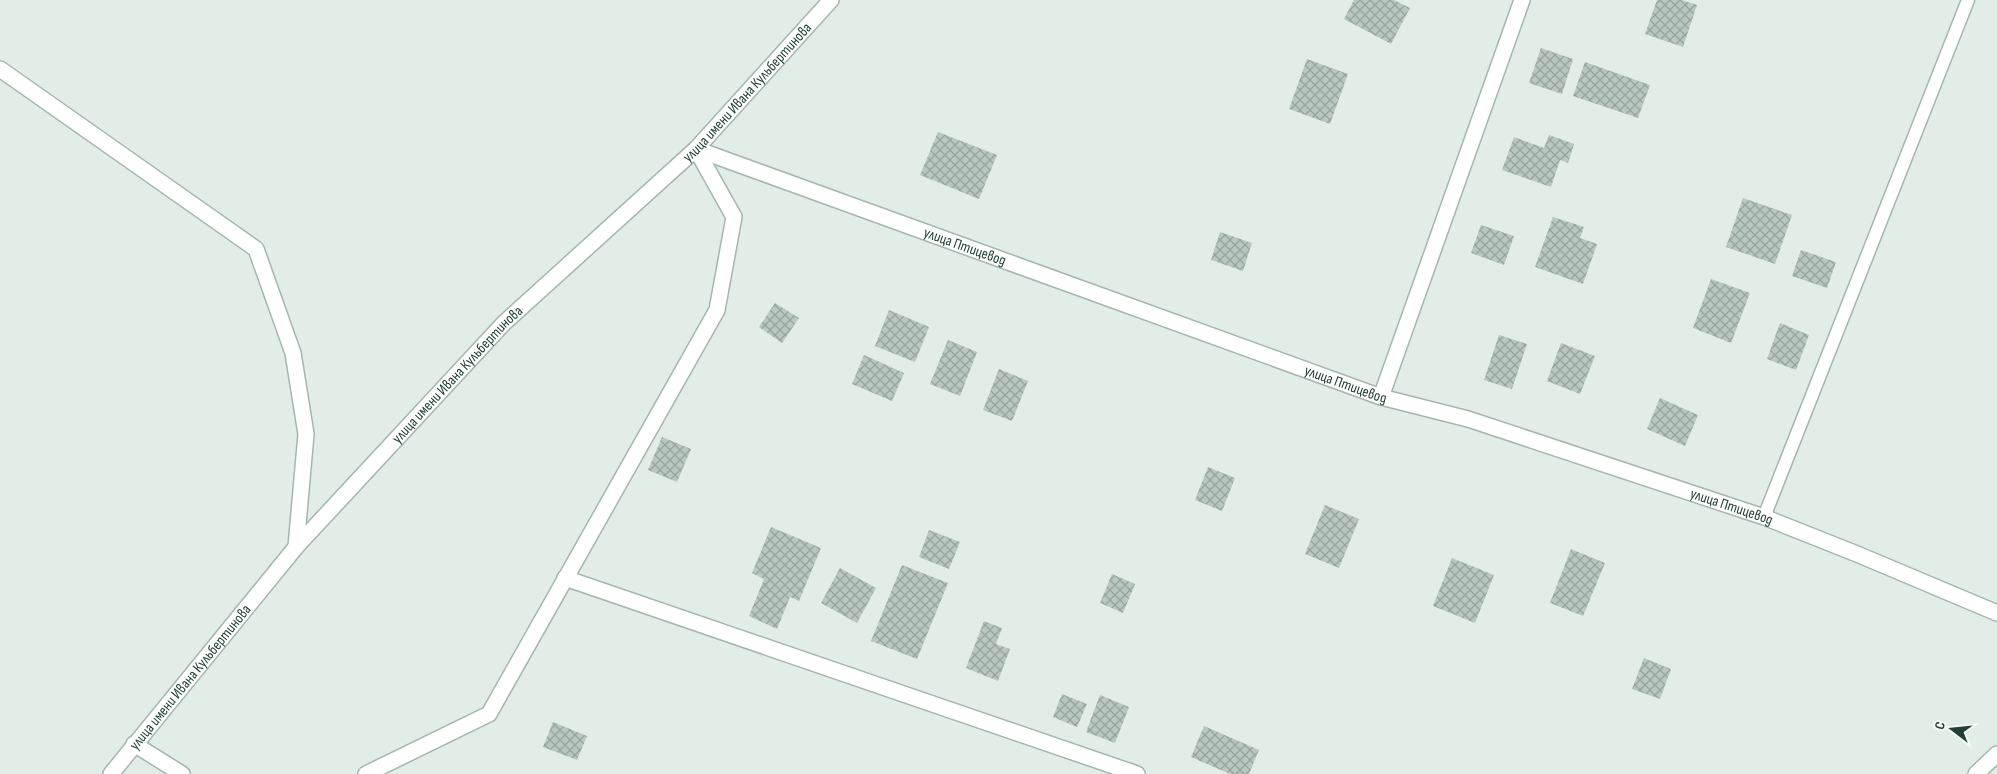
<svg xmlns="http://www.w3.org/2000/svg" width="1997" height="774" font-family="'Sofia Sans Condensed',sans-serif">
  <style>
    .building { fill: url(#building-cross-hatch) }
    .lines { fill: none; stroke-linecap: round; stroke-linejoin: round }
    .lane-casing { stroke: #a4b6af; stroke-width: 15 }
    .street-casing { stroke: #a4b6af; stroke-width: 18 }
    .lane { stroke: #fff; stroke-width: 12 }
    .street { stroke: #fff; stroke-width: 15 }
    .labels { text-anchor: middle; stroke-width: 4; stroke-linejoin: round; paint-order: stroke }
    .street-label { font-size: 15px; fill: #214035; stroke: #f3f9f6 }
  </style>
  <defs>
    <pattern id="building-cross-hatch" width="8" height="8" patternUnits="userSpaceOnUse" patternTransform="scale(1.25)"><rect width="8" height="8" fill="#b8c8c0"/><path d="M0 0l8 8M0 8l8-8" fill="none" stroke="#95a49d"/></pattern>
  </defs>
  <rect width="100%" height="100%" fill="#e2ede8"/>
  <path class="building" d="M1354 0H1394L1410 8 1391 44 1344 19Z
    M1657 0H1682L1697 5 1683 47 1645 34Z
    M1541 48 1573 59 1562 94 1529 83Z
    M1307 59 1348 74 1330 124 1289 109Z
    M1585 62 1650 85 1638 118 1573 96Z
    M938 132 997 155 979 199 920 175Z
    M1549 135 1574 144 1568 163 1560 160 1551 187 1502 170 1514 137 1544 148Z
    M1743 198 1792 215 1775 264 1726 247Z
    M1553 217 1584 227 1580 238 1597 244 1583 284 1535 267Z
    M1481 225 1514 236 1504 265 1471 253Z
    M1220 232 1252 243 1243 271 1211 260Z
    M1801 250 1836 262 1827 288 1792 276Z
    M1711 279 1750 293 1731 343 1693 328Z
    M775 303 799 318 782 343 759 327Z
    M889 310 929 327 915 362 875 346Z
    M1780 323 1809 335 1796 370 1767 359Z
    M1499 335 1527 344 1512 389 1484 380Z
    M948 340 977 352 960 396 930 384Z
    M1561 343 1595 356 1580 394 1547 381Z
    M864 355 904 373 892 401 852 384Z
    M999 369 1028 381 1012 421 983 410Z
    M1660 398 1698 415 1685 446 1647 429Z
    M662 437 691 449 677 482 648 470Z
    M1208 467 1235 478 1222 511 1195 500Z
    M1325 505 1359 519 1339 568 1305 554Z
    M771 527 821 548 799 601 790 597 777 629 749 616 764 579 752 573Z
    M929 530 960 542 949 569 919 557Z
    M1571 549 1605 563 1583 616 1550 603Z
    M1452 558 1494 575 1475 623 1433 606Z
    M902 565 948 583 917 659 871 641Z
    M840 568 876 588 857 623 821 603Z
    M1112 574 1135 584 1123 613 1100 603Z
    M984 621 1002 628 996 644 1010 649 998 681 966 668Z
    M1644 658 1671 669 1660 699 1632 689Z
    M1062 694 1087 704 1077 727 1053 717Z
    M1100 695 1129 707 1115 743 1086 732Z
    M553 722 587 736 577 760 543 747Z
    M1204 726 1259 750 1249 774H1230L1191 757Z"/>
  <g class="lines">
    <g class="lane-casing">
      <path id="lane" d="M1764 517 1968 0"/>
    </g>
    <g class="street-casing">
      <g id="street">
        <path d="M0 69 256 249 293 353 306 434 296 547"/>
        <path id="s1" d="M696 149 1381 397 1468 419 1764 517 1857 554 1997 613"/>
        <path d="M1381 397 1522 0"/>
        <path d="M565 578 1137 774"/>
        <path d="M134 744 182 774"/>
        <path id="s2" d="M111 774 296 547 504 323 696 149 831 0"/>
        <path d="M366 774 489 714 717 310 734 217 696 149"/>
        <path d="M1976 774 1997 754"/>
      </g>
    </g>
    <use href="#lane" class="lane"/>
    <use href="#street" class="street"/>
  </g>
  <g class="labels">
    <g class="street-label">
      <text dy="5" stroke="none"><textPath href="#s2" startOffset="934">улица имени Ивана Кульбертинова</textPath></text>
      <text dy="5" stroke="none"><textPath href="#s1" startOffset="286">улица Птицевод</textPath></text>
      <text dy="5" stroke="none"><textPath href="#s2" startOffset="529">улица имени Ивана Кульбертинова</textPath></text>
      <text dy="5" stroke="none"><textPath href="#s1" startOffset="691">улица Птицевод</textPath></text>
      <text dy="5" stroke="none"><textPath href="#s1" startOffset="1096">улица Птицевод</textPath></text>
      <text dy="5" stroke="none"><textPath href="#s2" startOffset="125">улица имени Ивана Кульбертинова</textPath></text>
    </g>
  </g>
  <g transform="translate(1952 729) rotate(286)" stroke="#f3f9f6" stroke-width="4" paint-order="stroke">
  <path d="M0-4L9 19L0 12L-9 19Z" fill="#214035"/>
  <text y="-8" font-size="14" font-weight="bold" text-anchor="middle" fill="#214035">С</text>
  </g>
</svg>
